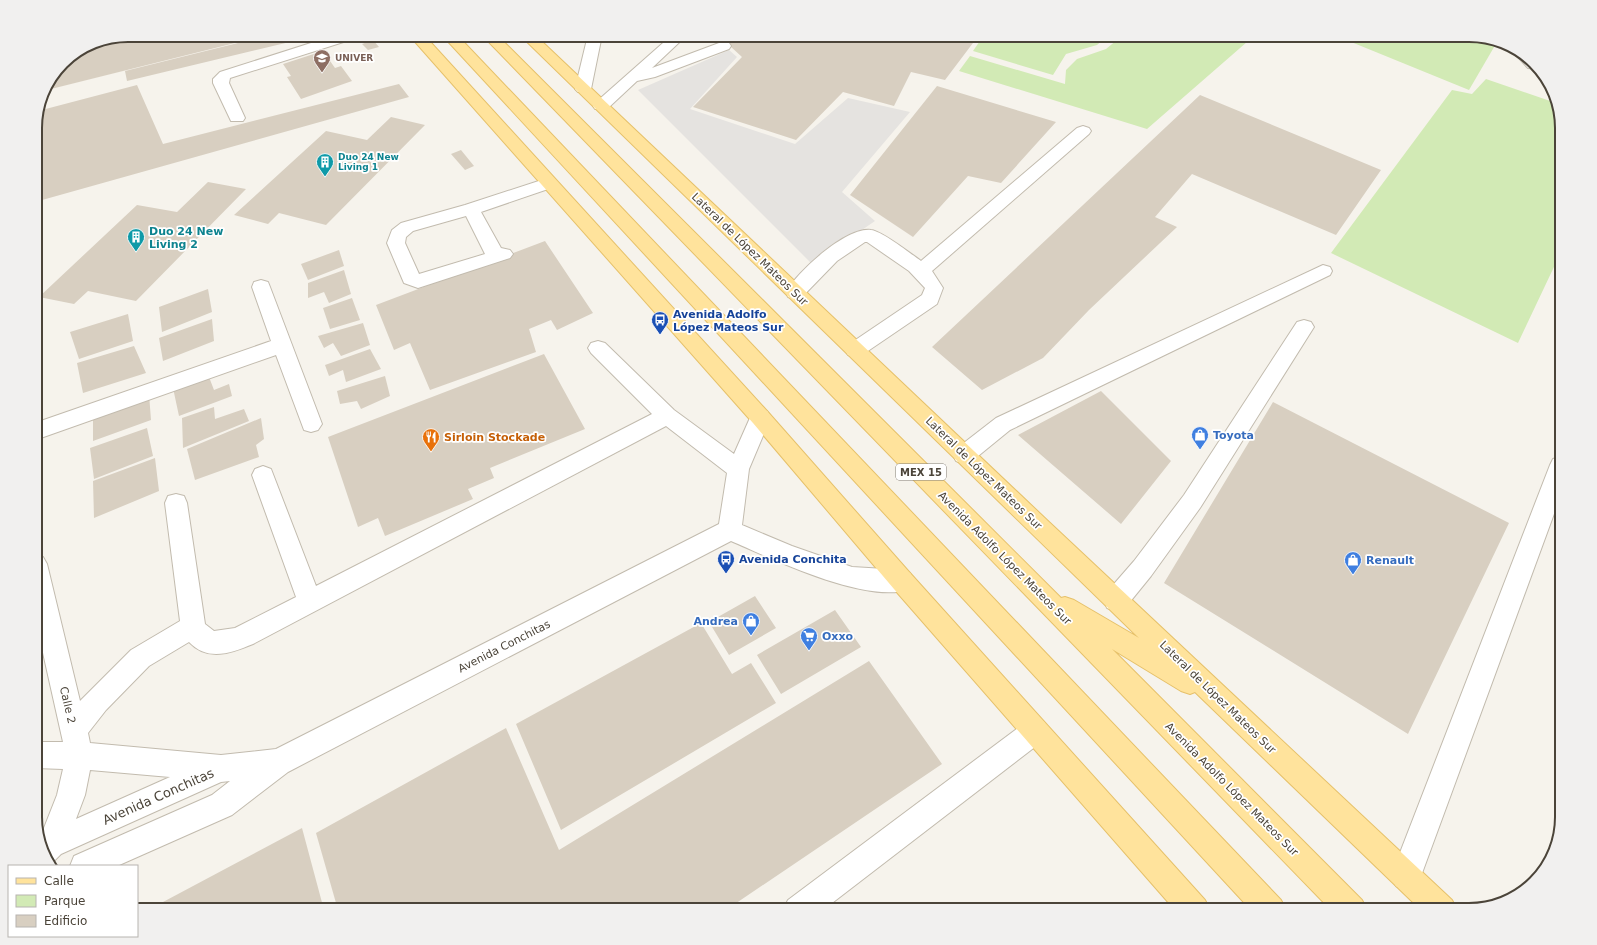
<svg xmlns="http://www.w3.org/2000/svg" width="1597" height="945" font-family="'DejaVu Sans',sans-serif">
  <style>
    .green { fill: #d2eab5 }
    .parking { fill: #e5e3e0 }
    .building { fill: #d8cfc1 }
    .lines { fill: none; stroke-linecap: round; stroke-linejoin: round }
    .minor-casing { stroke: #c2bbae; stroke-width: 2 }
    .major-casing { stroke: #e6c16a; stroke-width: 2 }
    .minor { fill: #fff; fill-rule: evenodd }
    .major { fill: #ffe39c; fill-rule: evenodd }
    .labels { text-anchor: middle; stroke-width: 3.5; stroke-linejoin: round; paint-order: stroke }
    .far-education-label { font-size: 9px; font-weight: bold; fill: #785e54; stroke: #fff; text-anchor: start }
    .far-culture-label { font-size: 9px; font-weight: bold; fill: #0d838f; stroke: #fff; text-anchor: start }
    .shield { fill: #fff; stroke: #817c74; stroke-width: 1 }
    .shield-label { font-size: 10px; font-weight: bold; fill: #4b4439 }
    .culture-label { font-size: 11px; font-weight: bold; fill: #0d838f; stroke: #fff; text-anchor: start }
    .street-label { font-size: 11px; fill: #4b4439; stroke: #fff }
    .transit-label { font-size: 11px; font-weight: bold; fill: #164399; stroke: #fff; text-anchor: start }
    .shop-label { font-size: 11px; font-weight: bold; fill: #366cbe; stroke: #fff; text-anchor: start }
    .food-label { font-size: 11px; font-weight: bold; fill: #c56008; stroke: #fff; text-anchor: start }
    .near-street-label { font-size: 13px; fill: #4b4439; stroke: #fff }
    .rim { fill: none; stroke: #4b4439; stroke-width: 2 }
  </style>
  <rect width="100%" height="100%" fill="#f6f3ec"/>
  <path class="green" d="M984 35H1109L1097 45 1066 54 1053 75 973 51Z
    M1123 35H1255L1147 129 959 71 970 56 1065 84 1066 70 1077 59 1106 49Z
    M1334 35H1469L1497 42 1469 90Z
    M1486 79 1556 103 1562 122V250L1518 343 1331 253 1452 90 1472 94Z"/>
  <path class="parking" d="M729 50 737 57 690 109 795 144 848 98 910 112 842 192 875 221 812 264 638 90Z"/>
  <path class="building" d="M128 35H263V36L43 91 62 62 93 42Z
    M270 35 315 36 127 81 125 71Z
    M718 35H979L945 80 911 72 894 106 843 92 796 140 693 107 742 57Z
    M373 40 379 47 368 50 362 44Z
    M323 51 335 68 341 66 352 81 301 99 287 77 291 76 283 64Z
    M399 84 409 97 35 202V122L38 111 137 85 163 144Z
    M937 86 1056 122 1001 183 968 176 913 237 850 195Z
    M1200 95 1381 170 1336 235 1192 174 1155 217 1177 227 1089 310 1043 358 982 390 932 347Z
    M391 117 425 125 326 225 279 213 268 224 234 215 326 131 367 140Z
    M461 150 474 166 465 170 451 154Z
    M208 182 246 189 136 301 88 291 74 304 39 297 137 205 177 212Z
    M545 241 593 313 557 330 551 320 529 329 536 352 430 390 410 343 394 350 376 305Z
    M339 250 344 266 308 280 301 264Z
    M344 270 351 294 329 303 324 292 308 298V283Z
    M208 289 212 312 162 332 159 307Z
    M352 298 360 320 330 329 323 308Z
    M128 314 133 341 79 359 70 332Z
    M212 319 214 341 163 361 159 338Z
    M363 323 370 345 341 356 333 343 324 348 318 336Z
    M134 346 146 373 83 393 77 363Z
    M370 349 381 369 346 382 343 370 329 376 325 365Z
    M544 354 585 429 490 468 494 478 468 489 473 499 385 536 378 518 358 527 328 437Z
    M385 376 390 396 361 409 357 401 340 404 337 391Z
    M209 377 214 390 229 384 232 396 179 416 173 388Z
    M1101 391 1171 461 1121 524 1018 435Z
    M149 394 151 420 93 441V415Z
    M1273 402 1509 523 1408 734 1164 583Z
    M214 407 215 419 244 409 249 421 183 448 182 418Z
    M261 418 264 439 256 445 259 457 195 480 187 449Z
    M147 428 153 456 94 479 90 448Z
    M155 458 159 491 94 518 93 481Z
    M755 596 776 628 729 655 709 622Z
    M835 610 861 647 781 694 757 655Z
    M701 623 732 674 751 663 776 703 561 830 516 724Z
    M869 661 942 764 726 910H338L316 833 506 728 559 850Z
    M302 828 324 910H148Z"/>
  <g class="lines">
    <g class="minor-casing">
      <path id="minor" d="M336 35H358L356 38 230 78 229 83 245 118 243 121H231L213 83V79L220 72Z
        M588 35H602L591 89 588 92H578L575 89Z
        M672 35H687L652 68 719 43H729L731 46 729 49 655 77 637 81 607 109H595L593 106 595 103Z
        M1520 51 1537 69 1528 68 1516 55Z
        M1083 126 1089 128 1091 131 1089 134 932 271 943 288 937 304 862 355 855 357 848 355 845 350 848 345 922 295 925 288 909 271 867 242H865L837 261 802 297 795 299 788 297 786 292C797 272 846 227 871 230 882 231 911 254 921 261L1077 128Z
        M548 178 554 179 556 183 554 187 481 212 501 248 510 250 513 254 510 258 418 288 404 283 387 243 392 230 401 223 465 205ZM466 216 485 254 419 274 405 243 406 237 413 231Z
        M1323 265 1330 267 1332 271 1330 275 1010 430 972 461 964 464 956 461 953 455 956 449 996 418Z
        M261 280 268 282 270 287 322 424 318 430 311 432 304 430 276 355 35 440V423L271 341 252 287 254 282Z
        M1304 320 1311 322 1314 327 1200 508 1151 576 1125 608 1116 611 1107 608 1104 600 1107 592 1134 561 1184 495 1297 322Z
        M598 341 605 343 674 410 734 454 753 411 760 409 767 411 771 417 749 469 742 525 792 546 852 567 902 570 910 573 914 581 910 589C867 605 773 559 731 541L288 772 232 815 117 866H70L74 856 212 795 230 781 221 782 61 854 54 861 48 864 39 835 42 833 57 795 63 769 35 768V742H63L35 617V554L43 557 47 564 80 701 131 650 180 621 165 503 168 496 176 494 184 496 187 503 205 624 214 631 235 628 296 597 252 475 255 469 263 466 271 469 316 586 652 414 591 353 588 348 591 343ZM666 426 727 473 719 524 276 749 221 755 90 743 88 733 106 710 149 666 189 642C208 662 231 653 253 644ZM90 770 170 777 76 819 85 795Z
        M1562 456V492L1421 876 1416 886 1406 891 1396 886 1391 876 1550 465 1553 459Z
        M1035 718 1044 722 1048 731 1044 740 823 910H783L788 900 1026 722Z"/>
    </g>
    <g class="major-casing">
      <path id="major" d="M409 35H424L767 411 910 573 1205 900 1210 910H1175L894 589 753 423Z
        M442 35H457L1281 900 1286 910H1251Z
        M482 35H497L1061 598 1065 597 1074 600 1139 638 520 35H535L1049 522 1452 900 1457 910H1421L1195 692 1190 694 1181 691 1112 649 1362 900 1367 910H1331Z"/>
    </g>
    <use href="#minor" class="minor"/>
    <use href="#major" class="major"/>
  </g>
  <defs>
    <g id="school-pin" transform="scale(0.9)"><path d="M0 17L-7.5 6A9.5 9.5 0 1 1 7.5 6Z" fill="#8d6e63" stroke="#fff"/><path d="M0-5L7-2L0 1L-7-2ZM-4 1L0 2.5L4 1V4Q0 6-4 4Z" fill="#fff"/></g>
    <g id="building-pin" transform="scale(0.9)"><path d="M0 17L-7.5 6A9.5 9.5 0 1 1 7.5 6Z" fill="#0f9aa8" stroke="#fff"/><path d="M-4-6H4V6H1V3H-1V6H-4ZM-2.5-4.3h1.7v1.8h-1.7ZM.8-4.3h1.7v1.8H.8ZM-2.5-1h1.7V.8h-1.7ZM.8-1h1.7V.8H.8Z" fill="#fff"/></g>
    <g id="bus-pin" transform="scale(0.9)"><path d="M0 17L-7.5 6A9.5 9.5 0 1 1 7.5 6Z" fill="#1a4fb4" stroke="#fff"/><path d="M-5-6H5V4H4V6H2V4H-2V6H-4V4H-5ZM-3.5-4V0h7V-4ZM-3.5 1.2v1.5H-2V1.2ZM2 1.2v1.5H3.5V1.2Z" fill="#fff"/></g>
    <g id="shop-pin" transform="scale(0.9)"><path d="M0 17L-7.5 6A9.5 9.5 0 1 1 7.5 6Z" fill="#3f7fe0" stroke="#fff"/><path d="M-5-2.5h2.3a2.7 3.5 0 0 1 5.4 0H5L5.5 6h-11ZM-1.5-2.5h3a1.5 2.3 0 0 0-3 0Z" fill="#fff"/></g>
    <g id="restaurant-pin" transform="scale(0.9)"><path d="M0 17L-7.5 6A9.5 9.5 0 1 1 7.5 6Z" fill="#e8710a" stroke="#fff"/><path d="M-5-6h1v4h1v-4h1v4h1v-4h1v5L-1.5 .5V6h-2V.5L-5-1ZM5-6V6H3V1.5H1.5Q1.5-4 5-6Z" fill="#fff"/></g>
    <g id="supermarket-pin" transform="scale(0.9)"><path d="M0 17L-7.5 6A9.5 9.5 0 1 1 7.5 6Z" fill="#3f7fe0" stroke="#fff"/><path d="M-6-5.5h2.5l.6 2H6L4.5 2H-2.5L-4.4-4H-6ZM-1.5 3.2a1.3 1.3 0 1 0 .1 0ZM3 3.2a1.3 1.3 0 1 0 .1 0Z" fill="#fff"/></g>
  </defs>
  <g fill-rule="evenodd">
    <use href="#school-pin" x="322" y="58"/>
    <use href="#building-pin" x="325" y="162"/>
    <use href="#building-pin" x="136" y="237"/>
    <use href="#bus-pin" x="660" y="320"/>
    <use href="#shop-pin" x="1200" y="435"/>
    <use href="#restaurant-pin" x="431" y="437"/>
    <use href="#bus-pin" x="726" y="559"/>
    <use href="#shop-pin" x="1353" y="560"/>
    <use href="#shop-pin" x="751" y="621"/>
    <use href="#supermarket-pin" x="809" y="636"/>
  </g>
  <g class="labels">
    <g class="far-education-label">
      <text x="335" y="61">UNIVER</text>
    </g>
    <g class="far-culture-label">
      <text x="338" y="160">Duo 24 New<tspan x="338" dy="10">Living 1</tspan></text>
    </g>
    <rect class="shield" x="896" y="464" width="50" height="16" rx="3"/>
    <g class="shield-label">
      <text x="921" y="476">MEX 15</text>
    </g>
    <g class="culture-label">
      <text x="149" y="235">Duo 24 New<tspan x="149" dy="13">Living 2</tspan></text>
    </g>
    <g class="street-label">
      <text transform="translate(750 249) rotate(44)" y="4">Lateral de López Mateos Sur</text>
      <text transform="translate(984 473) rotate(44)" y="4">Lateral de López Mateos Sur</text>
      <text transform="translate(1005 558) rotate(45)" y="4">Avenida Adolfo López Mateos Sur</text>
      <text transform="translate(504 646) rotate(-27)" y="4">Avenida Conchitas</text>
      <text transform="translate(1218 697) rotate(44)" y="4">Lateral de López Mateos Sur</text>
      <text transform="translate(68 705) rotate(77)" y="4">Calle 2</text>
      <text transform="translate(1232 789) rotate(45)" y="4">Avenida Adolfo López Mateos Sur</text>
    </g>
    <g class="transit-label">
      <text x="673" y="318">Avenida Adolfo<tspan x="673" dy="13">López Mateos Sur</tspan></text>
      <text x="739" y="563">Avenida Conchita</text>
    </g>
    <g class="shop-label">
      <text x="1213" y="439">Toyota</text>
      <text x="1366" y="564">Renault</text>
      <text x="738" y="625" text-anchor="end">Andrea</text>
      <text x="822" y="640">Oxxo</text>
    </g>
    <g class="food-label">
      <text x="444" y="441">Sirloin Stockade</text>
    </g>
    <g class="near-street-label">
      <text transform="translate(158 796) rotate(-24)" y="5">Avenida Conchitas</text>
    </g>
  </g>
  <path d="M0 0H1597V945H0ZM128 42H1469A86 86 0 0 1 1555 128V817A86 86 0 0 1 1469 903H128A86 86 0 0 1 42 817V128A86 86 0 0 1 128 42Z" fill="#f1f0ef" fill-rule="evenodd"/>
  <path class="rim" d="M128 42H1469A86 86 0 0 1 1555 128V817A86 86 0 0 1 1469 903H128A86 86 0 0 1 42 817V128A86 86 0 0 1 128 42Z"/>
  <rect x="8" y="865" width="130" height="72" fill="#ffffff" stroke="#b7b4b0"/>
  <rect x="16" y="878" width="20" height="6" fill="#ffe39c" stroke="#b7b4b0"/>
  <text x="44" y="885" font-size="12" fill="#4b4439">Calle</text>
  <rect x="16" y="895" width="20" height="12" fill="#d2eab5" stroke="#b7b4b0"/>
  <text x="44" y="905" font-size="12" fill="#4b4439">Parque</text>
  <rect x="16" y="915" width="20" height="12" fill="#d8cfc1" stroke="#b7b4b0"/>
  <text x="44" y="925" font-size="12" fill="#4b4439">Edificio</text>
</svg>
